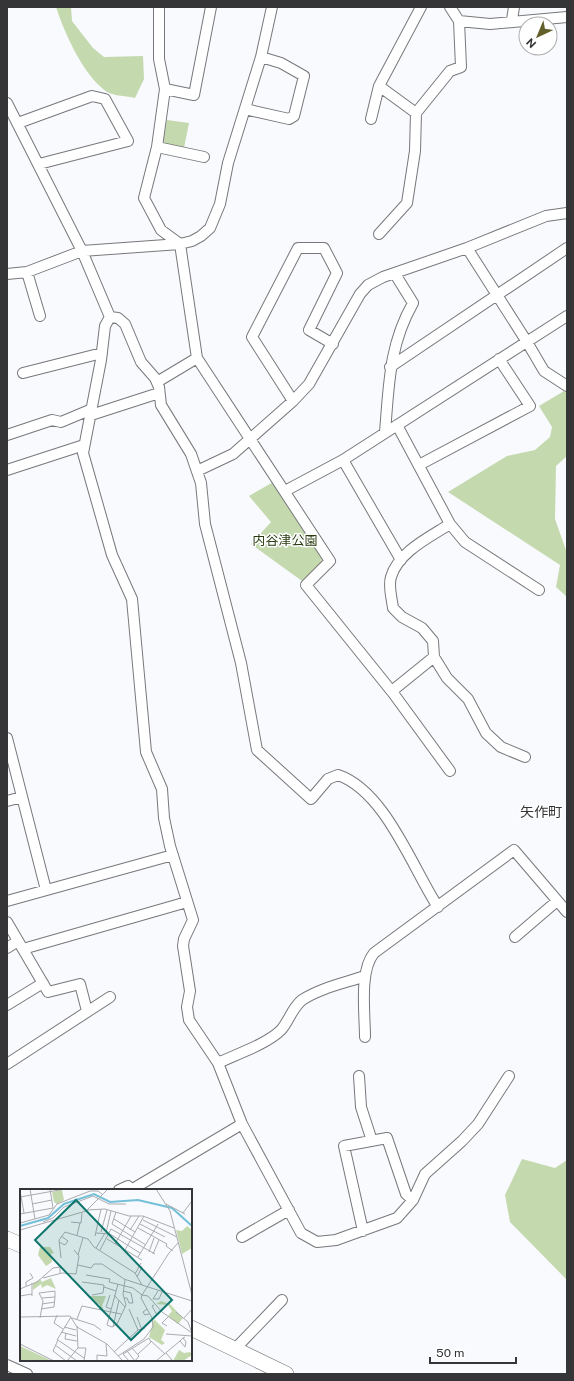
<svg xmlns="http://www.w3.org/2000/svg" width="574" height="1381" font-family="'Public Sans','Noto Sans JP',sans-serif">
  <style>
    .green { fill: #c5d9af }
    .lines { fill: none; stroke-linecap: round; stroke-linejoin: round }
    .street-casing { stroke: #77787b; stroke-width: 12 }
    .secondary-casing { stroke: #77787b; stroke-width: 16 }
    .street { stroke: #fff; stroke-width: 10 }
    .secondary { stroke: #fff; stroke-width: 15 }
    .labels { text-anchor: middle; stroke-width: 3; stroke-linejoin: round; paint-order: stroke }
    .park-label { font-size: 13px; fill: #2b3c12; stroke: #fff }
    .neighbourhood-label { font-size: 14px; fill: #353537; stroke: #fff }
    .inset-river { fill: none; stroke: #74c0d9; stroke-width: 2 }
    .inset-road { fill: none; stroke: #aaabae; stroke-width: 1 }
    .view { fill: #0f766e; fill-opacity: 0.15; stroke: #0f766e; stroke-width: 2 }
    .inset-edge { fill: none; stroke: #353537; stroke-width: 2 }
  </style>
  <rect width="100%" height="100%" fill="#f8fafd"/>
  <path class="green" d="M56 7H71L72 21 93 48 104 57 143 56 144 79 135 98C127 96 114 96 107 92 83 75 65 34 56 7Z
    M167 120 189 123 184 148 167 146 163 141Z
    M564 391 567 393V456L556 466 555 519 567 553V597L556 587 560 565 448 492 507 456 535 450 550 437 552 427 539 406Z
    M275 481 322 556 321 563 302 581 251 544 271 522 249 496Z
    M522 1159 555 1168 567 1160V1280L510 1222 505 1195Z"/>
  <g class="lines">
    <g class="street-casing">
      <path id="street" d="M159 7V59L165 89 157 147 144 198 161 230 180 244 192 241 201 236 210 228 220 204 228 163 261 57 272 7
        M450 7 459 21 490 24 567 17
        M512 20 514 7
        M379 86 416 113
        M165 89 194 95 211 7
        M7 103 82 251 110 317 105 326 101 360 83 453 112 555 132 599 146 752 162 789 164 818 170 846 193 920 184 939 183 946 190 991 187 1007 189 1020 218 1063 242 1124 301 1233 317 1242 336 1240 397 1218 413 1200 425 1174 462 1141 478 1124 509 1076
        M245 109 289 119 294 116 304 76 281 63 261 57
        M371 119 379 86 421 7
        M18 123 92 96 105 99 128 141 39 164
        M157 147 204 157
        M379 234 407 203 415 151 416 113 450 71 461 67 459 21
        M467 248 527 342 544 371 567 386
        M27 272 40 316
        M7 274 27 272 82 251 180 244 197 358 330 561 306 585 393 693 450 771
        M110 317 118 318 125 324 141 362 155 378 159 387 161 405 191 454 201 483 205 524 241 663 257 750 311 799 328 779 338 775C385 791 412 867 438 907
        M390 367 567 248
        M23 373 102 353
        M157 382 197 358
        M293 401 252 337 298 248H324L337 273 309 330 333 344
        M91 415 159 393
        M397 425 450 524
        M385 432C389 385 389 345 413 303L395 274
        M7 435 52 420 61 422 92 409
        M343 460 401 560
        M419 465 530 406 499 359
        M7 470 84 445
        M197 471 233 454 293 401 309 384 360 294 368 285 383 277 467 248 546 216 567 213
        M285 491 343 460 567 316
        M392 691 434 657
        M7 738 46 890
        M525 757 501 747 486 733 468 699 447 678 434 657 433 641 422 628 402 617 393 608C392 599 388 586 391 577 398 552 430 537 450 524L465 542 539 590
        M7 801 22 797
        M7 901 173 855
        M7 922 48 992 80 984 87 1011
        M515 937 557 901
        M7 948 18 941
        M23 949 187 902
        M7 1005 43 983
        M365 1037C365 1014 359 971 374 953L514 850 567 912
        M218 1063C237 1054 267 1044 281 1030 289 1021 292 1008 302 1000 320 988 345 983 365 976
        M7 1064 110 997
        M359 1076 361 1107 372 1141
        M119 1190 128 1186 130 1190
        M131 1190 242 1124
        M363 1231 344 1146 387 1138 406 1194 413 1200
        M242 1237 289 1210
        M234 1350 282 1300
        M7 1365 27 1374"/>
    </g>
    <g class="secondary-casing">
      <path id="secondary" d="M7 1239 21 1245
        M191 1328 286 1374"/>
    </g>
    <use href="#street" class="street"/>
    <use href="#secondary" class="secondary"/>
  </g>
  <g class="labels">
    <g class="park-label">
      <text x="285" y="545">内谷津公園</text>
    </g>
    <g class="neighbourhood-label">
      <text x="541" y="817">矢作町</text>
    </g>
  </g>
  <g transform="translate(20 1189)">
    <rect width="172" height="172" fill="#f8fafd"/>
    <path d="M42 1 44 11 37 15 34 13 32 3ZM167 37 172 41V59L162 65 156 41 162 42ZM20 58H30L34 64 31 65 32 73 26 77 18 66ZM31 89 36 100 27 96 22 99 21 95 13 101V95L20 90 22 93ZM71 107H86L82 117 84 122 79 121 80 116 68 108ZM141 112 150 115 163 129 158 135 148 127 152 122 148 116 136 115ZM134 130 145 141 141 151 145 154 142 156 129 148ZM0 157 28 170 31 172H0ZM159 161 164 164 170 163 172 166 163 172H153Z" fill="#c5d9af"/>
    <path class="inset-river" d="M0 37 28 29 44 15 74 5 90 13 118 11 152 19 172 37"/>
    <path class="inset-road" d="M10 0 15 30M30 0 33 19M136 0 150 22 172 106M0 2 4 24M0 8 45 0M12 15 32 11M146 15 165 25M67 21 85 20 109 27H123L154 39M96 23 92 35 126 56M163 24 172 12M0 25 33 19M94 30 115 43M123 31 157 48M23 33 33 29 44 18 73 7 89 15H106M51 33 61 34 62 24M0 34 29 26 37 15 70 2H78L83 6M120 35 145 48M118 39 147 55 146 57 153 62M0 41 66 22 88 0M110 41 119 27M81 43 87 21M76 44 90 45 120 64M86 44 91 22M57 46 60 34M75 47 81 20M87 50 122 71M39 53 45 56 48 52 41 47M95 55 111 27M76 59 85 44M80 61 91 40 135 65M105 61 124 27M129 63 134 49M133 65 139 51M58 66 63 49M118 68 138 35M41 69 39 51 45 43 68 50 74 58 115 84 122 96 172 112M58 76 71 79 74 75H82L104 90 122 96M115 85 121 74M66 86 90 90 89 93 113 99 122 106 149 64 158 54M117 88 122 78 119 77M23 89 42 84 56 85 59 67 54 61M62 93 84 96 83 104 72 106M98 95 87 136 92 138 97 135 106 116 103 105 105 91M6 97V93L13 89 10 84M84 98 96 102M0 100 17 93 33 79 40 78V84M103 102 111 104 113 114H109L107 109H104M138 102 133 110H139L142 103M90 106 86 118 91 120M94 106 105 118M0 107 12 105M12 107V94M22 115 35 113M134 116 132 117 137 126M21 120 34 118 35 108M109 120 118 141M127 120 123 123 125 126 129 125M156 123 168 133 172 144M37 126 34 134 43 140M0 128 50 127 57 138 87 155 103 172M117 128 122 141M20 129 23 112 19 104 35 102V108L22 109M52 129 74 136 81 141M164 129 172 120M57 130 62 117 101 125M57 137 58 159M147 137 142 134 148 128M44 138 56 141M93 138 99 111M41 143 56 147M46 144 45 150 57 152M146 145 172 147M163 149 166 153 165 158 160 152 163 149 165 148M37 151 51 128M131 152 145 165M0 155 34 172M35 156 57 172M112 159 119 167 115 172M107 162 115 172M94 163 118 141 125 139M146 164 152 171 148 172M98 167 124 150 133 138 132 129 121 109 122 106 128 107 142 123 172 144M46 172 33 162 38 151 64 169M47 172 58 159H66L64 172M77 172V166L87 167 86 155M109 172 103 165 129 149 131 153 118 165M136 172 160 152"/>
    <path class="view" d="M56 11 152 111 111 151 15 51Z"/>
    <rect width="172" height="172" class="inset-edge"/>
  </g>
  <rect width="574" height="1381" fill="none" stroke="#353537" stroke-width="16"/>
  <g transform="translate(538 36) rotate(224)"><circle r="19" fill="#ffffff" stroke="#aeaeaf"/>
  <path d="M0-3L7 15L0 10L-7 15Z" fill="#625f2b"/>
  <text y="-6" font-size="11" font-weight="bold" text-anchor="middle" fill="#353537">N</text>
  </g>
  <path d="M430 1357v6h86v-6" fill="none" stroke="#353537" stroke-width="2"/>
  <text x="436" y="1357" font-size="12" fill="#353537" stroke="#ffffff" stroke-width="3" paint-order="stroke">50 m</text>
</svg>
